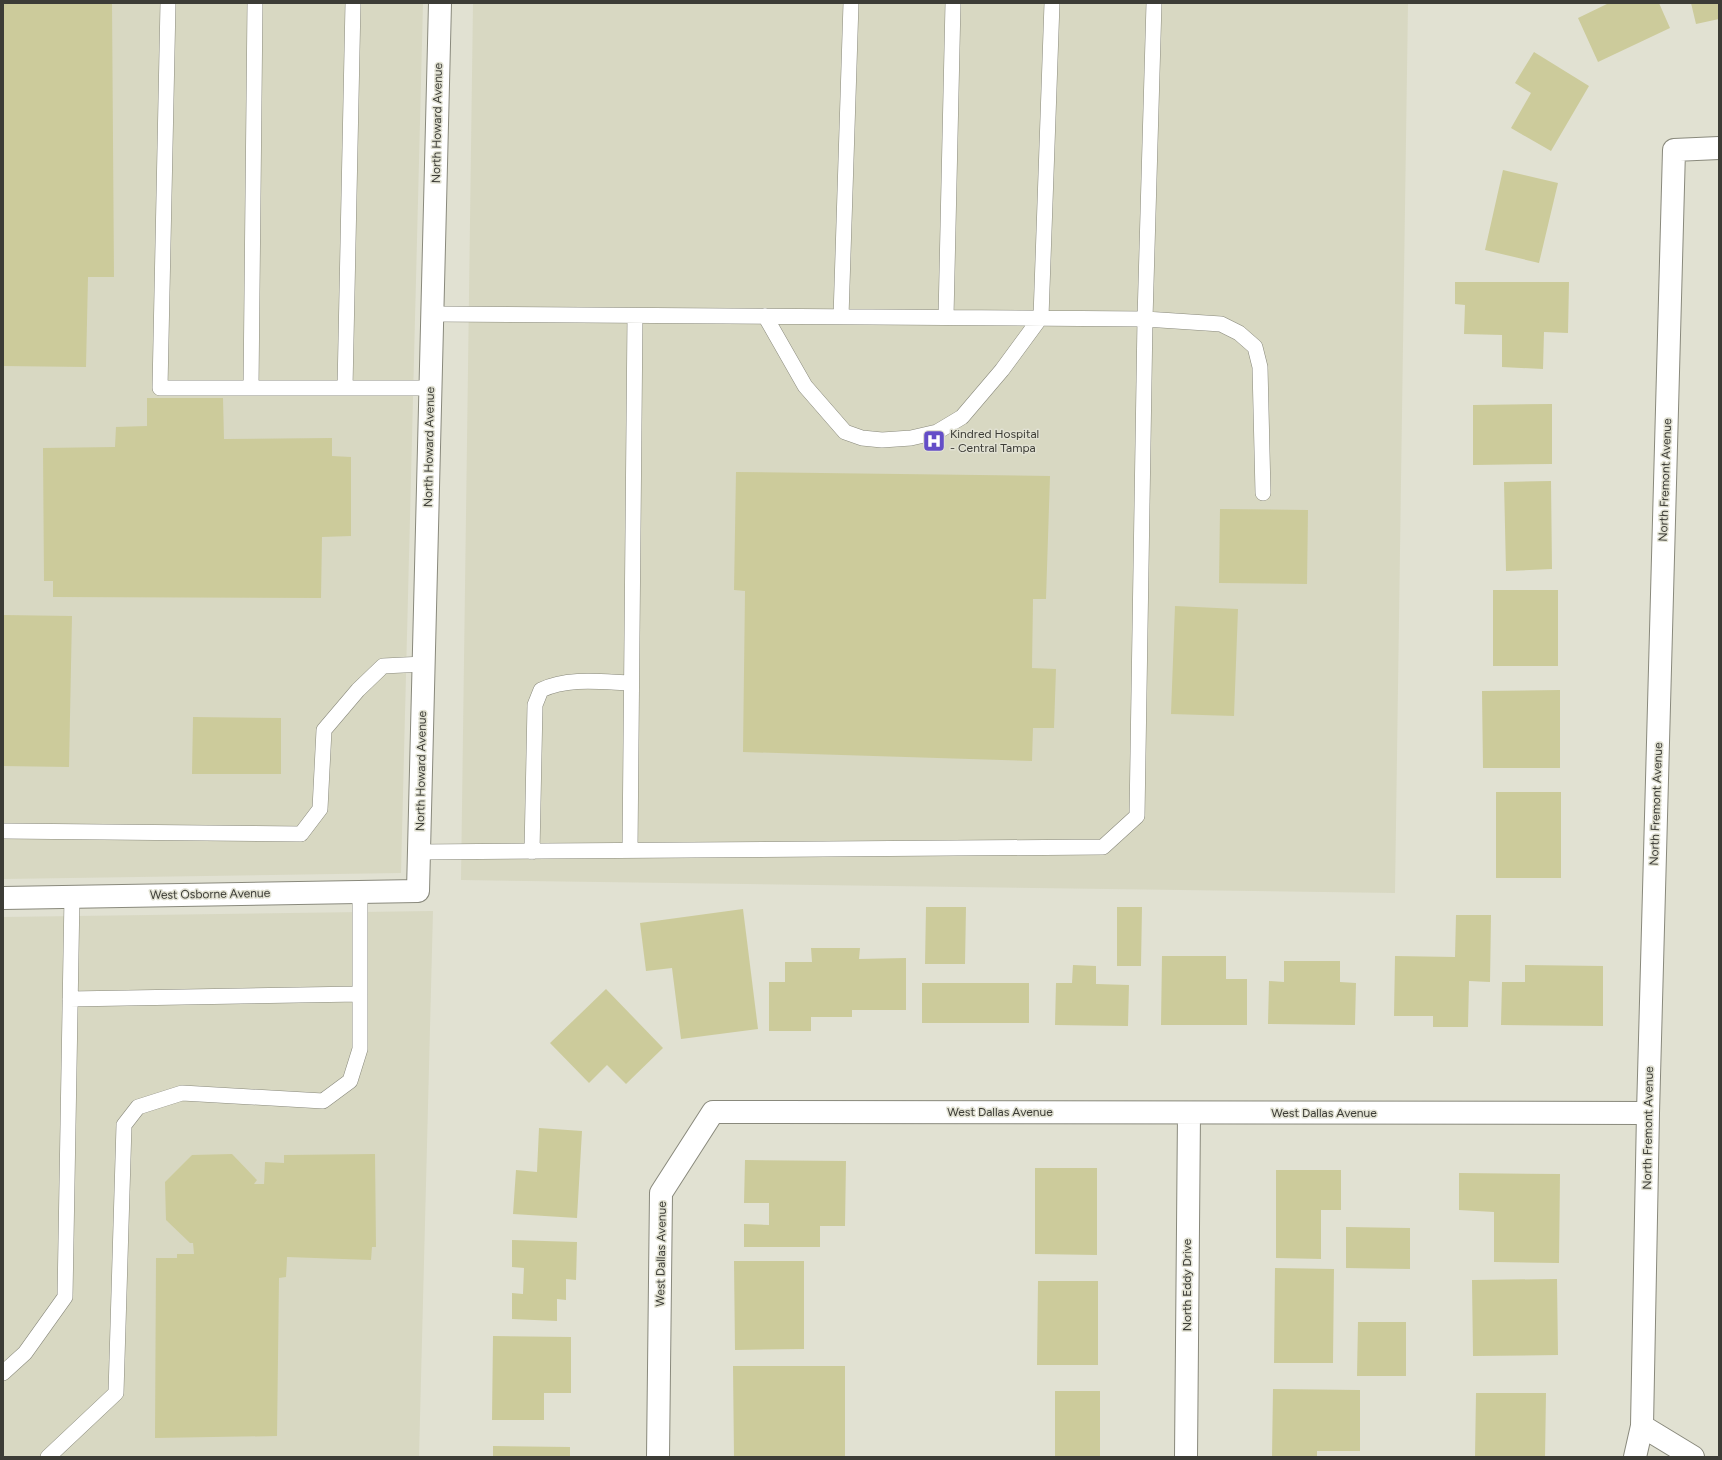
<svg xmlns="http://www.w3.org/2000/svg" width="1722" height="1460" font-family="Figtree,sans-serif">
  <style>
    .built { fill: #d8d8c2 }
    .building { fill: #cccb9b }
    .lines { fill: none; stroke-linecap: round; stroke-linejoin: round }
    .service-casing { stroke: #89897c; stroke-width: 16 }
    .minor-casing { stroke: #89897c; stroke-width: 24 }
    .tertiary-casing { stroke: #89897c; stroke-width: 24 }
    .service { stroke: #fff; stroke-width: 15 }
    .minor { stroke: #fff; stroke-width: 22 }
    .tertiary { stroke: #fff; stroke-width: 22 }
    .labels { text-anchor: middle; stroke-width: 3; stroke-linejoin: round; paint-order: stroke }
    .street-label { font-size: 12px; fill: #3c3c36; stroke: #e1e1d2 }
    .poi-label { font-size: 12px; fill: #3c3c36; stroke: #e1e1d2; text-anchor: start }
  </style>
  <rect width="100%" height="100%" fill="#e1e1d2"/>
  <path class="built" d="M3 3H423L401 873 3 879Z
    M473 3H1408L1395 893 461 880Z
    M433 911 419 1457H3V917Z"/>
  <path class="building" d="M3 3H112L114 277H88L86 367 3 366Z
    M1609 3H1659L1670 28 1598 62 1578 18Z
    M1691 3H1719V19L1696 24Z
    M1534 52 1589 86 1551 151 1511 128 1531 93 1515 83Z
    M1503 170 1558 183 1539 263 1485 250Z
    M1455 282H1569L1568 333 1544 332 1543 369 1502 367V335L1464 334 1465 305 1455 304Z
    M147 398H223L224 439 332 438V456L351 457V536L322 537 321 598 53 597V581H44L43 448 115 447 116 427 147 426Z
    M1552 404V464L1473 465V405Z
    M736 472 1050 476 1046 599H1033L1032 668 1056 669 1054 728H1033L1032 761 743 752 745 591 734 590Z
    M1551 481 1552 569 1506 571 1504 482Z
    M1220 509 1308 510 1307 584 1219 583Z
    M1493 590H1558V666H1493Z
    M1175 606 1238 609 1234 716 1171 714Z
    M3 615 72 616 69 767 3 766Z
    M1560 690V768H1483L1482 691Z
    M193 717 281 718V774H192Z
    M1496 792H1561V878H1496Z
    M926 907H966L965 964H925Z
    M1117 907H1142L1141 966H1117Z
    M743 909 758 1029 681 1039 672 968 646 971 640 923Z
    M1456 915H1491L1490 982 1469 981 1468 1027H1433V1016H1394L1395 956 1455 957Z
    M811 948H860L859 959 906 958V1010H852V1017H811V1031H769V982H785V962H812Z
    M1162 956H1226V979H1247V1025H1161Z
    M1284 961H1340V982L1356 983 1355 1025 1268 1024 1269 981 1284 982Z
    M1073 965 1096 966V984L1129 985 1128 1026 1055 1025 1056 983H1072Z
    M1525 965 1603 966V1026L1501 1025 1502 982H1525Z
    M922 983H1029V1023H922Z
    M606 989 663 1048 626 1084 607 1065 589 1083 550 1043Z
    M539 1128 582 1131 577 1218 513 1214 516 1170 537 1172Z
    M232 1154 257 1180 254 1184H264L265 1162 284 1163V1155L375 1154 376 1247H372L371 1260 287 1257 286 1277 279 1278 277 1436 155 1438 156 1258H177V1254H194L193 1243H190L166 1220 165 1182 192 1155Z
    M745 1160 846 1161 845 1226H820V1247H744V1224L769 1225V1203H744Z
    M1035 1168H1097V1255L1035 1254Z
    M1276 1170H1341V1210H1321V1259L1276 1258Z
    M1459 1173 1560 1174 1559 1263 1494 1262V1212L1459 1210Z
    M1346 1227 1410 1228V1269L1346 1268Z
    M512 1240 577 1242 576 1280 566 1279V1300L557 1299V1321L512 1319V1293L523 1294 524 1268 512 1267Z
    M734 1261H804V1349L735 1350Z
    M1275 1268 1334 1269 1333 1363H1274Z
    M1557 1279 1558 1355 1473 1356 1472 1280Z
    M1038 1281H1098V1365H1037Z
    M1358 1322H1406V1376H1357Z
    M493 1336 571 1337V1393H544V1420H492Z
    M733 1366H845V1457H734Z
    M1273 1389 1360 1390V1451H1317V1457H1272Z
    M1055 1391H1100V1457H1055Z
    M1476 1393H1546L1545 1457H1475Z
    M493 1446 570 1447V1457H493Z"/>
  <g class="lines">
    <g class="service-casing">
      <path id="service" d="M168 3 160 388H345
        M353 3 345 388H430
        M1154 3 1145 319 1221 324 1239 333 1255 347 1260 367 1263 493
        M765 316 805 386 845 432 862 438 882 440 911 438 937 432 962 417 1002 370 1041 317 1052 3
        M841 317 851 3
        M946 317 953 3
        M251 388 255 3
        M3 831 301 834 320 809 324 730 358 690 383 666 424 664
        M630 850 635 316
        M419 852 1103 847 1137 816 1145 319 432 314
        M532 852 535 705 541 690C569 677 602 682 631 683
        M70 999 360 994
        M3 1373 25 1353 65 1297 72 896
        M48 1457 116 1393 124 1125 138 1107 182 1093 323 1101 350 1081 360 1049V893"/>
    </g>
    <g class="minor-casing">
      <path id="minor" d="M1642 1426 1693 1457
        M658 1457 661 1193 713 1112 1648 1113
        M1186 1457 1189 1113
        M1635 1457 1642 1426 1648 1113 1674 150 1719 148"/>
    </g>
    <g class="tertiary-casing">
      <path id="tertiary" d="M3 898 418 891 440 3"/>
    </g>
    <use href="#service" class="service"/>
    <use href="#minor" class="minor"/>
    <use href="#tertiary" class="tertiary"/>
  </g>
  <defs>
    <g id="hospital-square" transform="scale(1.15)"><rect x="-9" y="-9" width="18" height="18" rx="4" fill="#644ec7" stroke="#e1e1d2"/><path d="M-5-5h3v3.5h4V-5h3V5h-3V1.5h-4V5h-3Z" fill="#fff"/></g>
  </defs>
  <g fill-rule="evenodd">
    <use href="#hospital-square" x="934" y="441"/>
  </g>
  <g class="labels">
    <g class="street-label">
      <text transform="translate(437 123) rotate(-89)" y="4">North Howard Avenue</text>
      <text transform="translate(429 447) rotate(-89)" y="4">North Howard Avenue</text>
      <text transform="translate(1665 480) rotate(-88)" y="4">North Fremont Avenue</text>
      <text transform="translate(421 771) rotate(-89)" y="4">North Howard Avenue</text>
      <text transform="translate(1656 804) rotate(-88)" y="4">North Fremont Avenue</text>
      <text transform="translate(210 894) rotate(-1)" y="4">West Osborne Avenue</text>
      <text x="1000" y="1116">West Dallas Avenue</text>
      <text x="1324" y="1117">West Dallas Avenue</text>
      <text transform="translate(1648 1128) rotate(-89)" y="4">North Fremont Avenue</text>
      <text transform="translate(661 1254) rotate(-89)" y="4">West Dallas Avenue</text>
      <text transform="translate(1187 1285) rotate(-90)" y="4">North Eddy Drive</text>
    </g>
    <g class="poi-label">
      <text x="950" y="438">Kindred Hospital<tspan x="950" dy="14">- Central Tampa</tspan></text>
    </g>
  </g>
  <rect width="1722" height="1460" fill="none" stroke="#3c3c36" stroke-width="8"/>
</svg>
